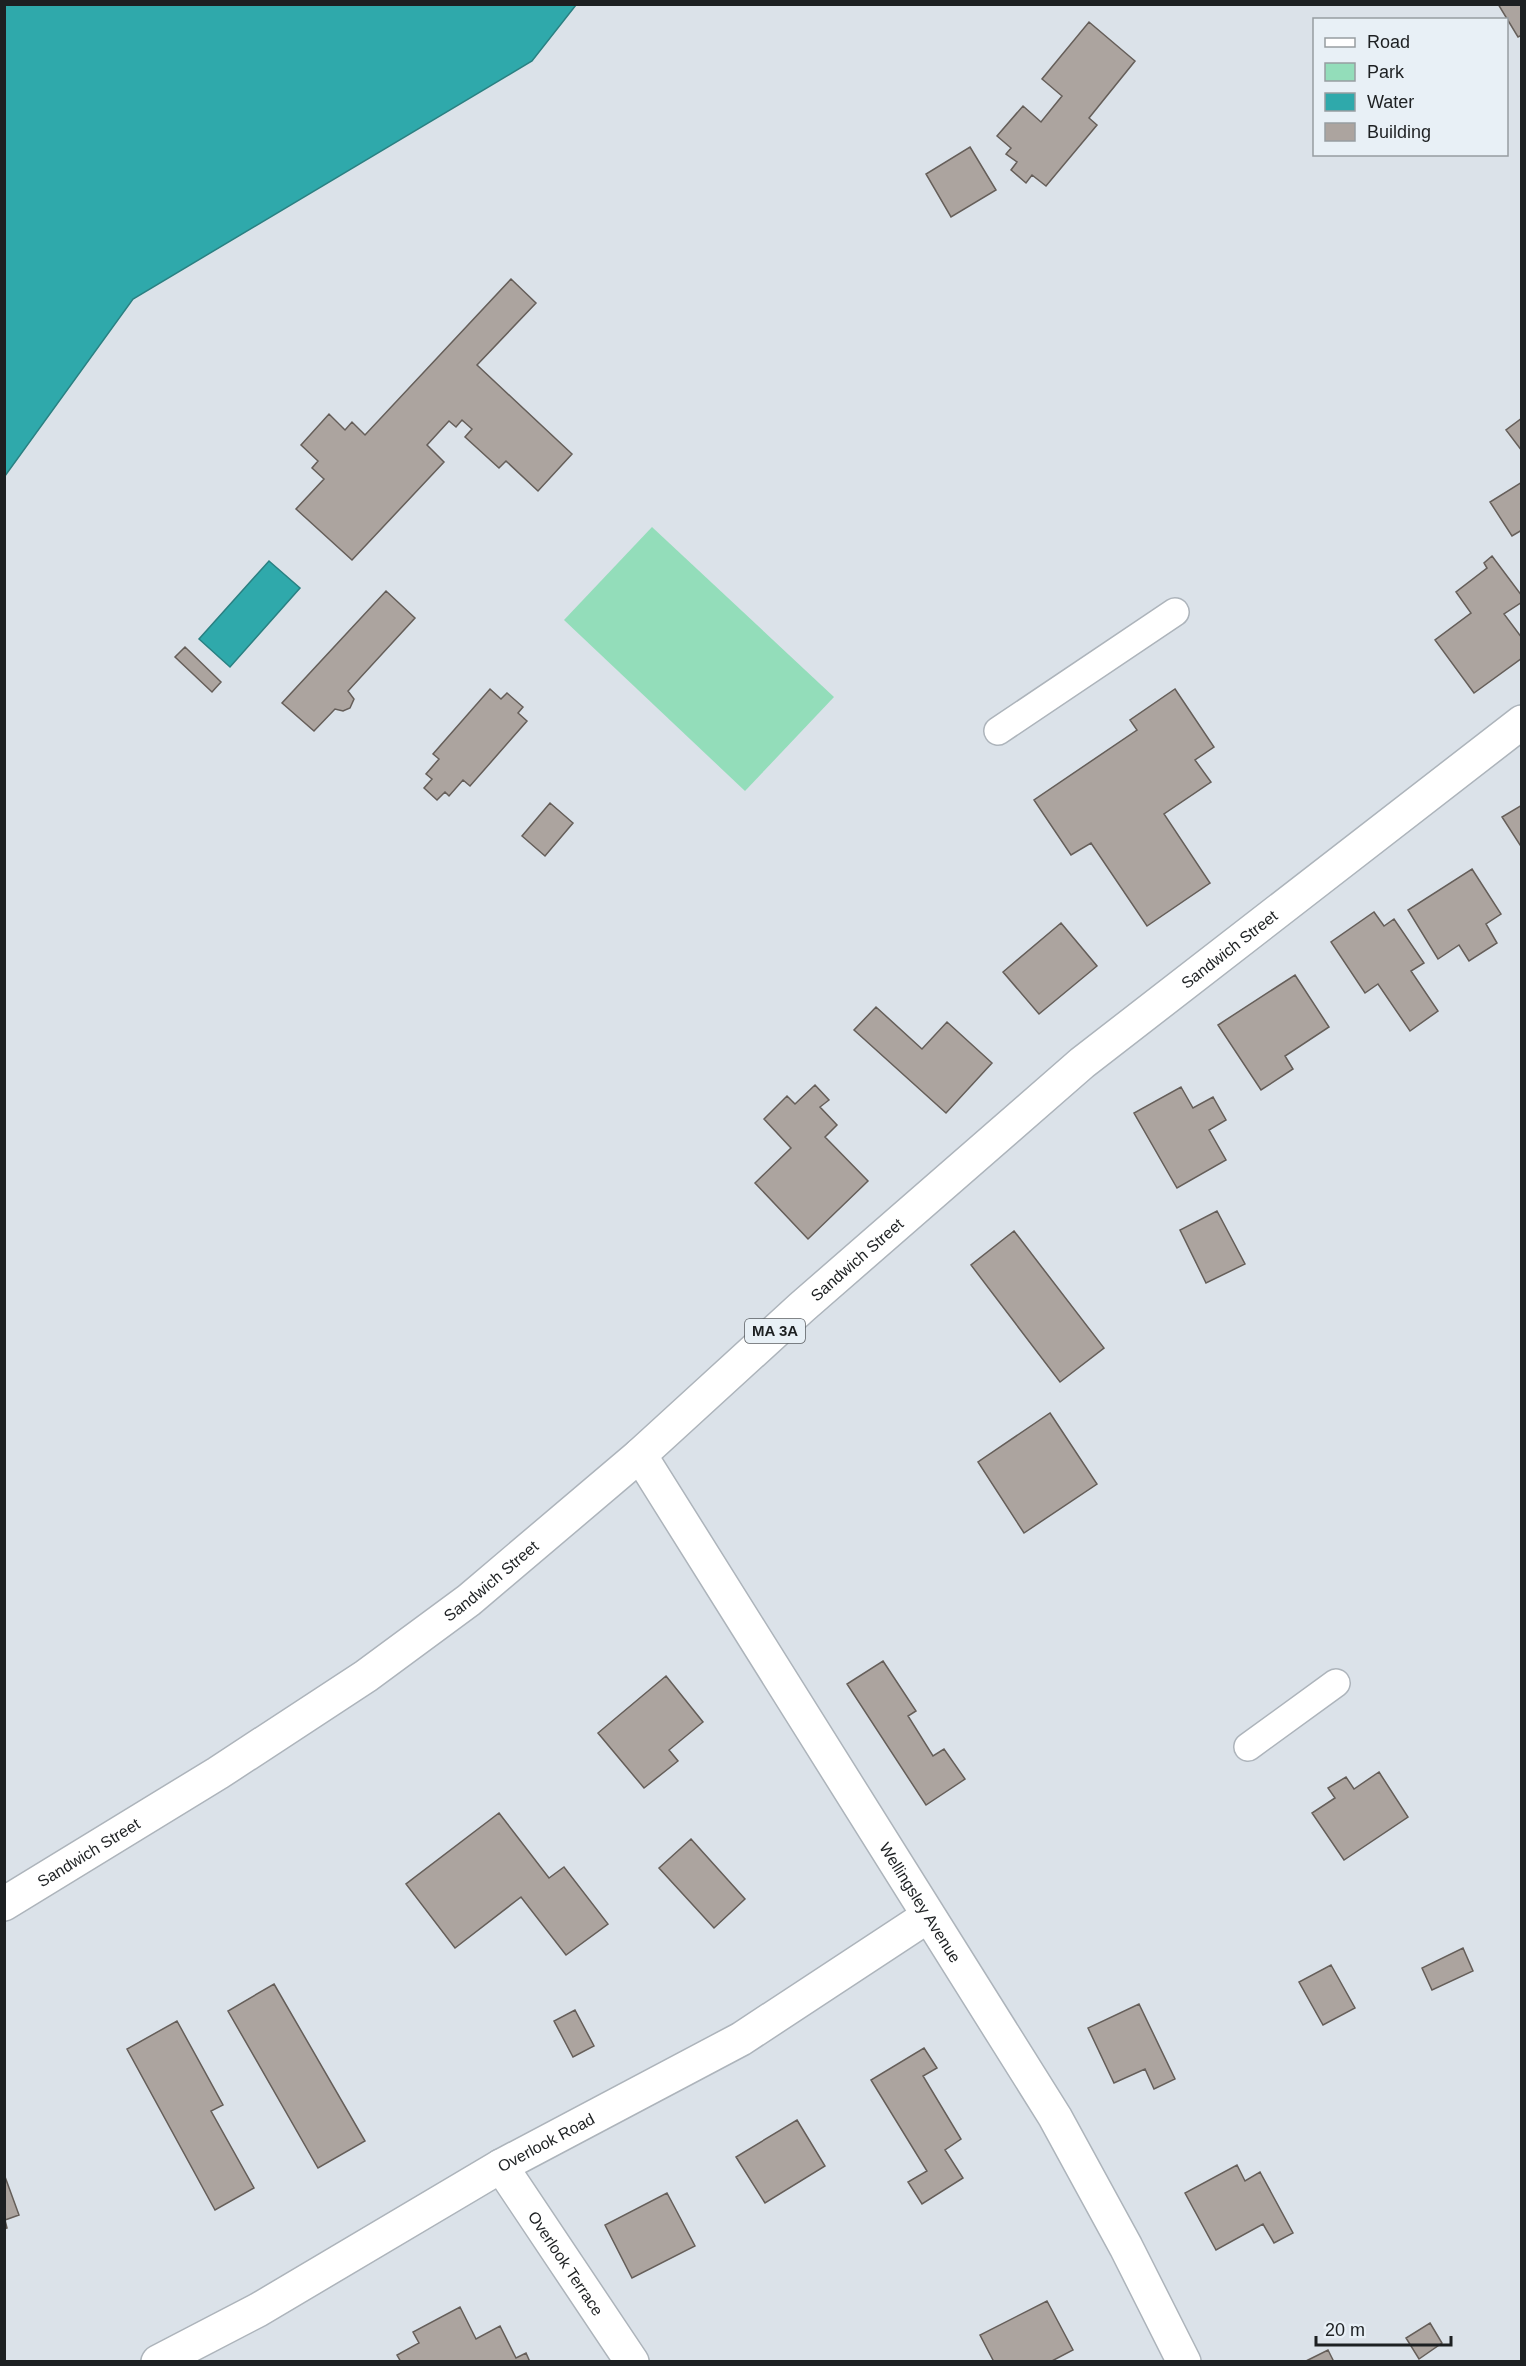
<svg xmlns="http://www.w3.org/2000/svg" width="1526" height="2366" font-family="Helvetica,sans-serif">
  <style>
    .green { fill: #93ddba }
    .water { fill: #2fa9ab; stroke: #2a8082; stroke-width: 1.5 }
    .building { fill: #aca49f; stroke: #655e59; stroke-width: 1.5 }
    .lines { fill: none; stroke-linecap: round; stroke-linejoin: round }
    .service-casing { stroke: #adb4bb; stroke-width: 30 }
    .minor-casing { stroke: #adb4bb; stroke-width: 36 }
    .primary-casing { stroke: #adb4bb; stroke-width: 36 }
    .service { stroke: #fff; stroke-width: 27 }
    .minor { stroke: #fff; stroke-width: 33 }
    .primary { stroke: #fff; stroke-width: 33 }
    .labels { text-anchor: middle; stroke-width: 5; stroke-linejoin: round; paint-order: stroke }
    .shield { fill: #e8f0f6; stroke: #5a5e62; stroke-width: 1.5 }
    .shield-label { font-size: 15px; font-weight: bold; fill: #1d2022 }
    .street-label { font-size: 16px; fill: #1d2022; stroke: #e8f0f6 }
  </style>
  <rect width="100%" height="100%" fill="#dbe2e9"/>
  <path class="green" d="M652 527 834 697 745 791 564 620Z"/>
  <path class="water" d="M5 4H576V5L532 61 133 299 5 476Z
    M269 561 300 588 230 667 199 639Z"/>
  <path class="building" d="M1498 4H1522V35L1518 37Z
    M1089 22 1135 61 1089 118 1097 125 1046 186 1032 175 1026 183 1011 170 1017 162 1006 154 1011 148 997 136 1023 106 1041 122 1062 96 1042 79Z
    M970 147 996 190 951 217 926 174Z
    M511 279 536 303 477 365 572 454 538 491 506 461 499 468 465 437 472 429 462 420 456 427 449 421 427 445 444 462 352 560 296 509 324 479 312 468 318 461 301 445 329 414 345 430 352 422 365 435Z
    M1522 418V451L1506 430Z
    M1522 482V530L1512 536 1490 502Z
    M1492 556 1522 596V602L1504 614 1522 638V658L1474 693 1435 640 1471 613 1456 592 1487 568 1484 563Z
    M386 591 415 618 348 691 354 699 350 708 343 711 335 709 314 731 282 703Z
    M185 647 221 682 212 692 175 657Z
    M490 689 501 699 507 693 523 707 518 713 527 721 470 786 463 780 449 796 445 792 437 800 424 788 432 779 426 774 439 759 433 754Z
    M1175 689 1214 747 1195 760 1211 782 1164 814 1210 883 1147 926 1091 843 1071 855 1034 800 1137 730 1130 720Z
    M550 803 573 823 545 856 522 836Z
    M1522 805V848L1502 817Z
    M1472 869 1501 914 1486 924 1497 943 1469 961 1459 945 1438 959 1408 910Z
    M1374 912 1384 926 1394 919 1424 963 1411 971 1438 1011 1410 1031 1378 984 1365 993 1331 942Z
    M1061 923 1097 966 1039 1014 1003 972Z
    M1295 975 1329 1027 1285 1056 1293 1069 1261 1090 1218 1025Z
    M876 1007 922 1049 947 1022 992 1063 946 1113 854 1030Z
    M815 1085 829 1100 820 1107 837 1125 825 1137 868 1181 808 1239 755 1183 791 1148 764 1119 787 1096 795 1104Z
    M1181 1087 1193 1108 1213 1097 1226 1120 1209 1130 1226 1160 1177 1188 1134 1113Z
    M1217 1211 1245 1264 1206 1283 1180 1230Z
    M1014 1231 1104 1348 1060 1382 971 1265Z
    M1050 1413 1097 1484 1024 1533 978 1462Z
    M883 1661 916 1711 908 1716 933 1756 944 1749 965 1779 926 1805 847 1684Z
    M666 1676 703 1722 669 1750 678 1761 644 1788 598 1733Z
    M1379 1772 1408 1817 1344 1860 1312 1813 1335 1798 1328 1788 1346 1777 1354 1789Z
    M499 1813 549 1878 564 1867 608 1924 566 1955 521 1897 455 1948 406 1884Z
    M691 1839 745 1899 714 1928 659 1868Z
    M1463 1948 1473 1971 1432 1990 1422 1968Z
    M1331 1965 1355 2008 1323 2025 1299 1982Z
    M274 1984 365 2141 318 2168 228 2011Z
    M1139 2004 1175 2079 1154 2089 1145 2069 1114 2083 1088 2028Z
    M575 2010 594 2046 573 2057 554 2021Z
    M177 2021 223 2105 211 2111 254 2188 215 2210 127 2049Z
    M924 2048 937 2068 923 2076 961 2139 945 2150 963 2178 922 2204 908 2182 927 2171 871 2080Z
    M797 2120 825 2166 765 2203 736 2157Z
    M1237 2165 1245 2181 1260 2172 1293 2233 1274 2243 1263 2224 1216 2250 1185 2193Z
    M4 2174 19 2215 5 2220 7 2228 4 2229Z
    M667 2193 695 2246 632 2278 605 2225Z
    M1047 2301 1073 2350 1050 2362H994L980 2335Z
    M460 2307 476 2339 500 2326 516 2358 526 2353 530 2362H401L397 2355 419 2343 413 2332Z
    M1430 2323 1442 2343 1419 2359 1406 2338Z
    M1328 2350 1334 2362H1304Z"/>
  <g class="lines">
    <g class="service-casing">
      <path id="service" d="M998 731 1175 612
        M1248 1747 1336 1683"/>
    </g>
    <g class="minor-casing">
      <g id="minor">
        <path id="s1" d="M640 1455 1055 2117 1126 2247 1184 2362"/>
        <path id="s2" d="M501 2166 632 2362"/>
        <path id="s3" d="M158 2362 258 2310 501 2166 741 2039 928 1916"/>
      </g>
    </g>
    <g class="primary-casing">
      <g id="primary">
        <path id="s4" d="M4 1904 218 1773 366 1676 469 1600 640 1455 802 1307 1082 1063 1522 722"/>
      </g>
    </g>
    <use href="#service" class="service"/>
    <use href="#minor" class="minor"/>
    <use href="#primary" class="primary"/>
  </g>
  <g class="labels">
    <rect class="shield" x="745" y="1319" width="60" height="24" rx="4.5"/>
    <g class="shield-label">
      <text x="775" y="1336">MA 3A</text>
    </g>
    <g class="street-label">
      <text dy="6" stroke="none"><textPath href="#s4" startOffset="1557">Sandwich Street</textPath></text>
      <text dy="6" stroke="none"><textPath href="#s4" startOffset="1072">Sandwich Street</textPath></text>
      <text dy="6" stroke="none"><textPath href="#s4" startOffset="585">Sandwich Street</textPath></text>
      <text dy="6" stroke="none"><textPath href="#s4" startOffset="99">Sandwich Street</textPath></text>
      <text dy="6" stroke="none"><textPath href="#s1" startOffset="528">Wellingsley Avenue</textPath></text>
      <text dy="6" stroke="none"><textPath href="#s3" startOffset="446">Overlook Road</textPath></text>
      <text dy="6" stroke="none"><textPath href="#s2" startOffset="117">Overlook Terrace</textPath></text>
    </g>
  </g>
  <rect width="1526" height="2366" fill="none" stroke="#1d2022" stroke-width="12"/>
  <rect x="1313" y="18" width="195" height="138" fill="#e8f0f6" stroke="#979da1" stroke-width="1.5"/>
  <rect x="1325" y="38" width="30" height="9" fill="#ffffff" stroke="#979da1" stroke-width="1.5"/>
  <text x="1367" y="48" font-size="18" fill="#1d2022">Road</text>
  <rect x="1325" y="63" width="30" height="18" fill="#93ddba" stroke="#979da1" stroke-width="1.5"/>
  <text x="1367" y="78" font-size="18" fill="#1d2022">Park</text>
  <rect x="1325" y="93" width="30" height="18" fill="#2fa9ab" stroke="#979da1" stroke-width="1.5"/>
  <text x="1367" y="108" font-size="18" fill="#1d2022">Water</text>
  <rect x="1325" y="123" width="30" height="18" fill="#aca49f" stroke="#979da1" stroke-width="1.5"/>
  <text x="1367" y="138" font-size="18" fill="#1d2022">Building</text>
  <path d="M1316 2336v9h135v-9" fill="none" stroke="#1d2022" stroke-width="3"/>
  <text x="1325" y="2336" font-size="18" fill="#1d2022" stroke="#e8f0f6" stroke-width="4.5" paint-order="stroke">20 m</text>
</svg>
